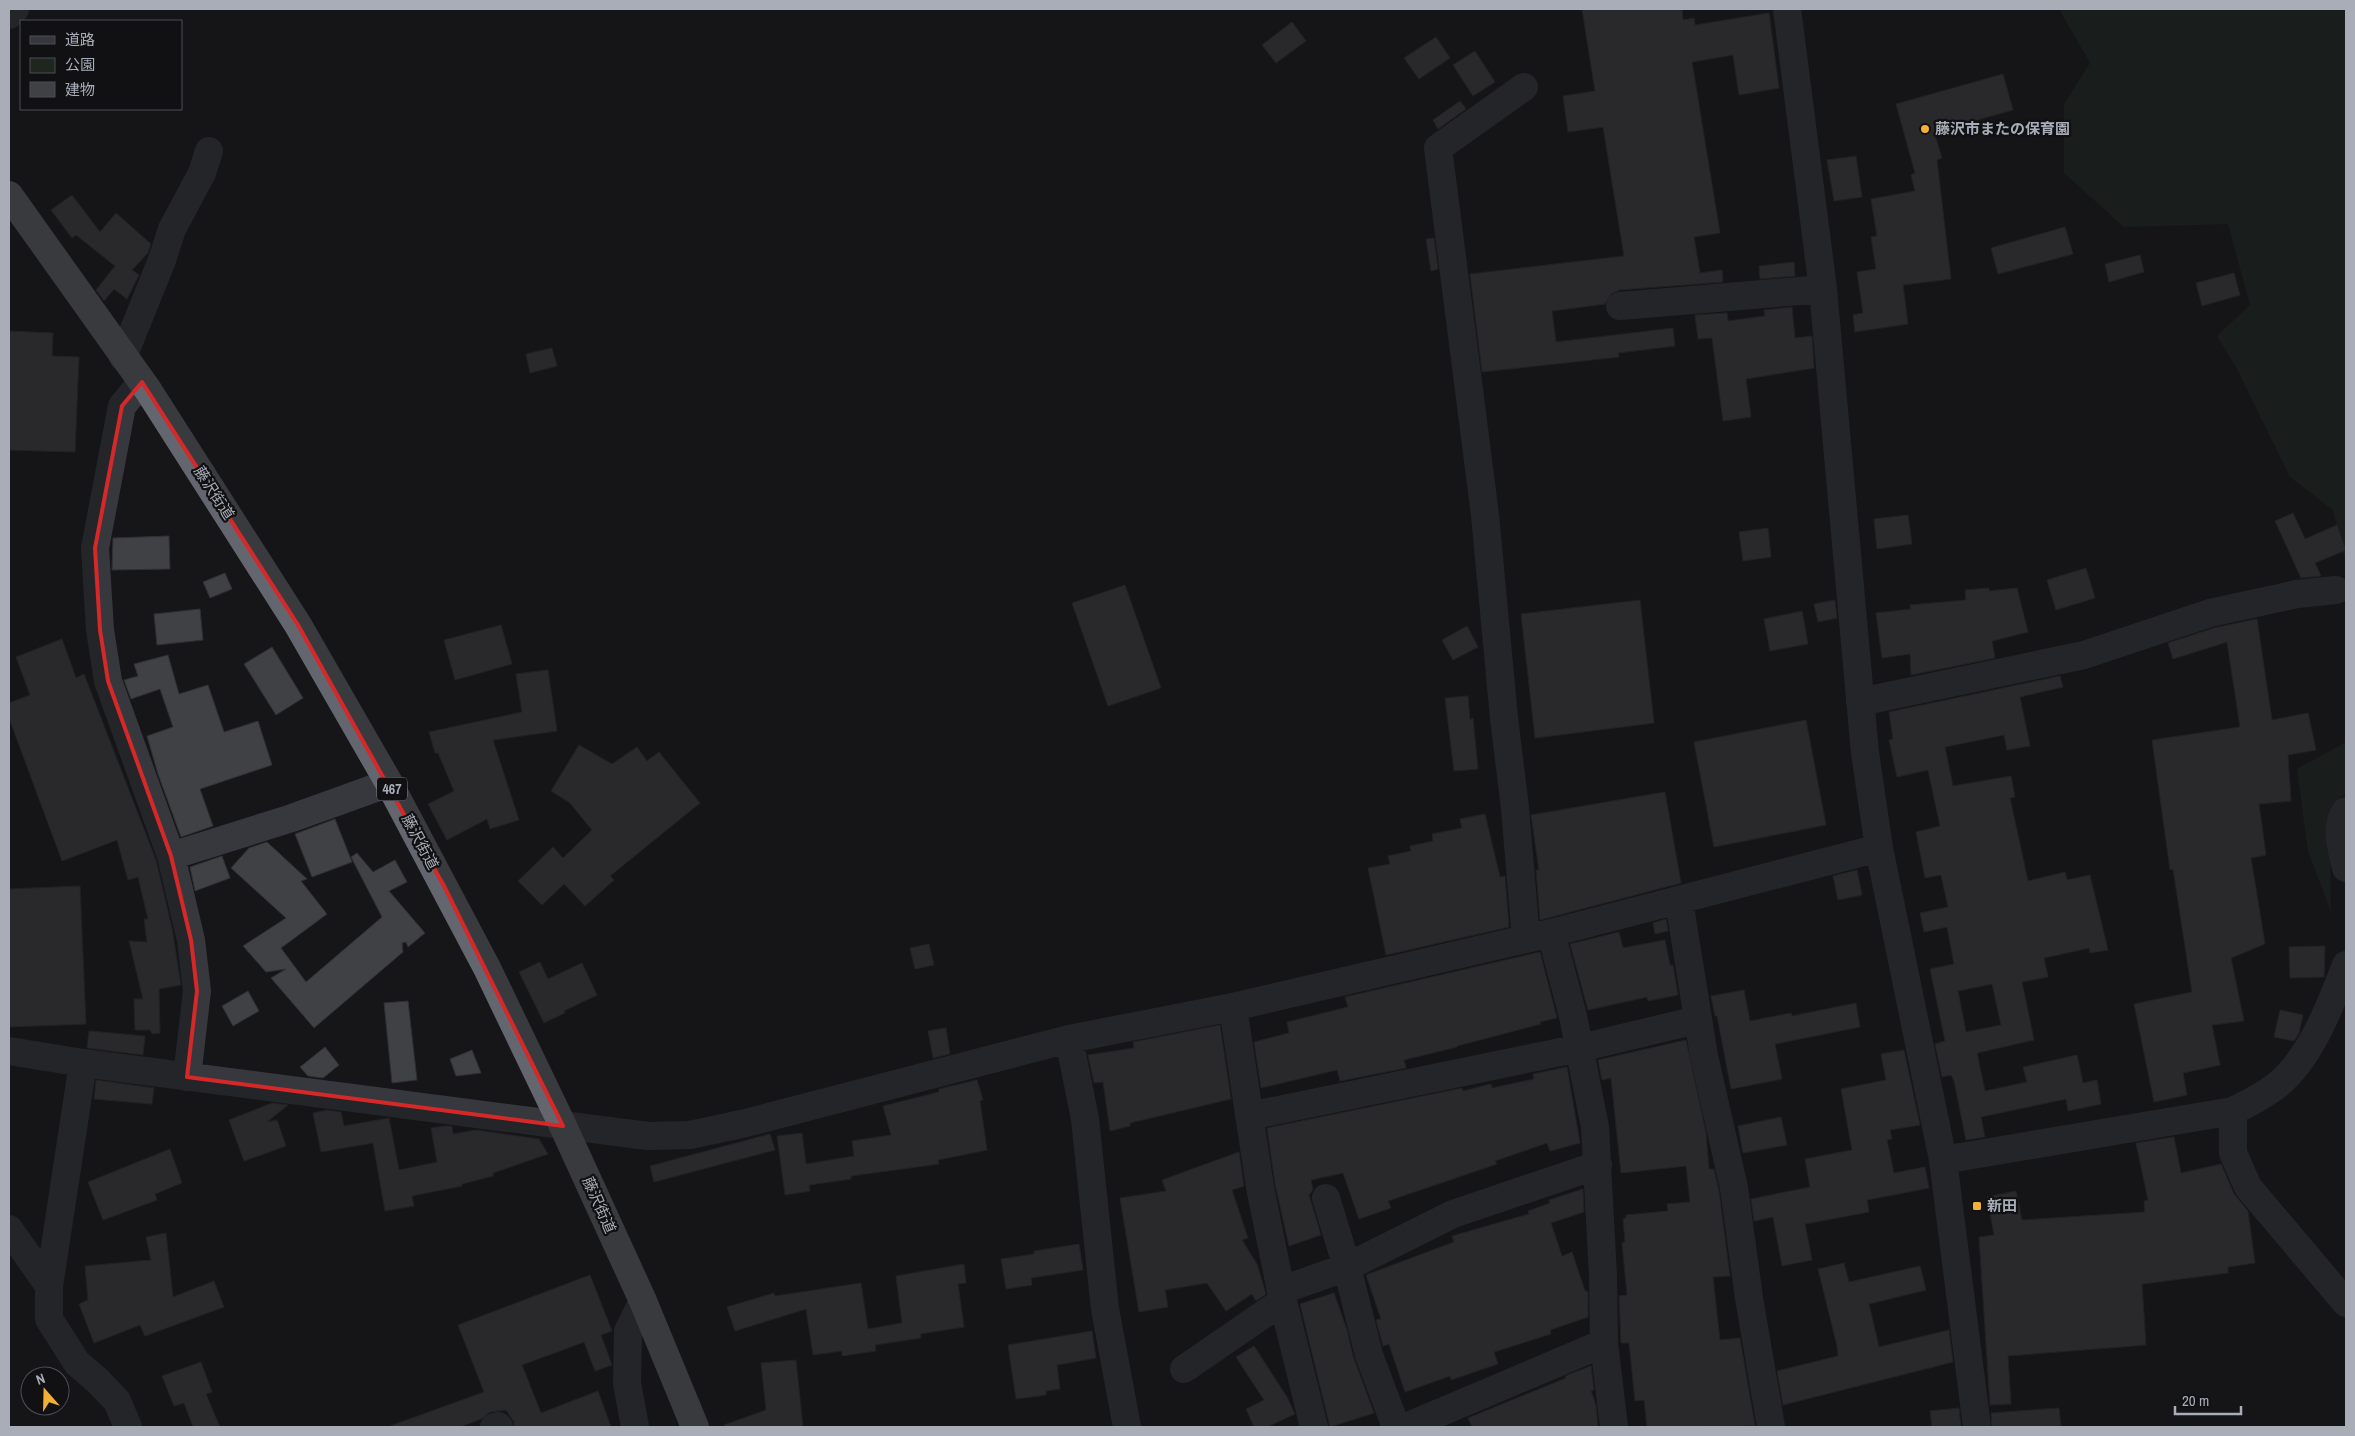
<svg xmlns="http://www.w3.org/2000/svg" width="2355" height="1436" font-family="'Archivo Narrow','Noto Sans JP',sans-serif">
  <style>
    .green { fill: #1e261f }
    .building { fill: #404145; stroke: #303034; fill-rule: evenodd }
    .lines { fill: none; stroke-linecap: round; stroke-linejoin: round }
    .minor { stroke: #37383d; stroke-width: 28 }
    .highway { stroke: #63666e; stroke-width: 28 }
    .marked { fill: none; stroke: #d62828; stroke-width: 4; stroke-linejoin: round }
    .poi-dot { fill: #f2b134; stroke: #111113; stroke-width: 2 }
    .labels { text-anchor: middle; stroke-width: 4.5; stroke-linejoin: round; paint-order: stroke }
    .shield { fill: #111113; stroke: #7b7e86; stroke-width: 1 }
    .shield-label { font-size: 14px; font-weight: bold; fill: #a8adb8 }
    .poi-label { font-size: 15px; font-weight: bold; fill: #a8adb8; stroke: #111113; text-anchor: start }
    .street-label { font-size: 15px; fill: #a8adb8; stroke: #111113 }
  </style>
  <rect width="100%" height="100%" fill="#161618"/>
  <path class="green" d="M2059 9H2346V564L2333 510 2290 477 2236 367 2217 336 2250 305 2228 224 2124 227 2064 173V104L2090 63Z
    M2346 742V795L2340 797 2330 832 2331 912 2308 851 2297 769Z"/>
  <path class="building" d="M1582 9H1682L1683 20 1694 18 1695 25 1769 13 1779 88 1739 95 1733 55 1692 62 1720 233 1694 237 1700 273 1722 270 1723 282 1619 290 1611 294 1605 304 1552 311 1556 342 1673 328 1675 346 1618 353 1619 357 1482 372 1470 274 1624 256 1603 127 1568 132 1563 96 1595 91Z
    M1292 22 1306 41 1276 63 1262 45Z
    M1436 37 1450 58 1419 79 1404 58Z
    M1475 51 1495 82 1473 96 1453 65Z
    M2003 74 2013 110 1934 132 1942 158 1937 160 1951 279 1903 285 1908 324 1855 332 1853 315 1863 313 1857 272 1876 269 1871 237 1877 236 1871 199 1915 191 1911 175 1915 173 1896 104Z
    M1460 101 1466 109 1438 129 1433 120Z
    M1856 156 1862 197 1834 201 1827 160Z
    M72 195 100 232 116 213 151 244 148 253 132 270 139 275 127 299 114 289 104 301 96 290 115 266 76 235 72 238 51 210Z
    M2065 227 2073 254 1998 274 1991 248Z
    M1434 238 1438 269 1431 271 1426 239Z
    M2140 255 2144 272 2109 282 2105 264Z
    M1794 262 1795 276 1760 279 1759 266Z
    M2234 273 2240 295 2202 306 2196 283Z
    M1792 307 1795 338 1812 336 1814 368 1746 379 1751 417 1723 421 1712 338 1698 339 1695 315 1727 313 1728 321 1765 316 1764 310Z
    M9 331 53 333 52 356 79 357 75 452 9 450Z
    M552 348 557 366 530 373 526 354Z
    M2293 513 2305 539 2337 525 2346 550 2315 563 2321 576 2301 578 2275 521Z
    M1908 515 1912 544 1877 549 1874 519Z
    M1768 528 1771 557 1743 561 1739 532Z
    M169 536 170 569 112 570 113 538Z
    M2086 568 2095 598 2056 610 2047 580Z
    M225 573 232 589 210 598 203 582Z
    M1125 585 1161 688 1108 706 1072 603Z
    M1989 588V591L2017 588 2028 632 1992 641 1995 658 1911 675 1910 654 1882 658 1876 613 1911 609 1910 605 1966 600 1965 590Z
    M1640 600 1654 723 1535 738 1521 614Z
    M1835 600 1837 618 1818 622 1814 604Z
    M200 609 203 640 157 645 154 614Z
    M1802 611 1808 644 1770 651 1764 619Z
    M2257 619 2272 720 2308 713 2316 750 2288 755 2291 801 2259 804 2266 855 2251 858 2265 944 2231 958 2244 1021 2212 1025 2220 1065 2183 1073 2187 1095 2154 1102 2134 1004 2192 992 2173 869 2170 870 2152 740 2240 727 2227 642 2173 659 2168 643 2214 628Z
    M501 625 512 664 455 680 444 640Z
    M1467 626 1478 647 1453 660 1442 640Z
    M62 639 76 678 84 674 156 860 172 928 181 985 159 989 160 1033 152 1034 150 1030H135L134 999H143L129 941 147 942 144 919H148L138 877 128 880 117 840 62 861 9 718V703L30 695 16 657Z
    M272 647 303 698 276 715 244 664Z
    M168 655 179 694 208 685 224 732 258 721 272 765 200 789 213 826 181 837 158 774 147 736 173 727 160 689 131 699 124 680 138 676 134 664Z
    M548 670 557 731 493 740 519 820 490 829 487 819 447 840 428 804 454 791 438 753H435L429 732 522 712 516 674Z
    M2060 676 2063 687 2020 697 2030 746 2007 750 2004 735 1945 747 1953 786 2011 776 2015 797 2010 798 2028 881 2065 872 2067 880 2090 875 2108 950 2090 953 2089 948 2044 958 2048 977 2022 982 2034 1040 1977 1053 1985 1091 2027 1082 2023 1067 2077 1055 2083 1083 2097 1080 2101 1104 2068 1111 2066 1099 1981 1117 1985 1137 1966 1140 1954 1081 1951 1075 1942 1077 1935 1044 1945 1041 1930 969 1954 964 1947 927 1924 932 1920 913 1948 907 1941 875 1925 878 1916 832 1940 826 1928 770 1897 777 1889 740 1893 739 1889 712ZM1992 984 2001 1025 1966 1032 1958 991Z
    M1468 696 1470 720 1473 718 1478 769 1454 771 1445 698Z
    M1806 720 1826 825 1714 847 1694 742Z
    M579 745 612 764 637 747 647 761 659 752 700 803 610 876 614 880 585 906 564 884 542 905 518 881 553 847 563 858 592 830 570 803 551 791Z
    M1665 792 1681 883 1540 920 1536 870H1539L1531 815Z
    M1485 814 1500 877 1505 876 1509 927 1386 955 1368 868 1390 864 1388 856 1411 851 1410 846 1433 841 1432 834 1462 828 1460 819Z
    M335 819 352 862 312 877 295 834Z
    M267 842 307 879 301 881 327 914 281 948 306 982 382 917 351 857 357 853 373 872 395 860 407 882 389 891 425 933 408 947 406 942 402 943 403 952 314 1028 271 978 286 969 266 972 243 946 286 918 231 868 249 848Z
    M222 856 230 878 195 891 190 867Z
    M1857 870 1862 895 1838 900 1833 876Z
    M80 886 86 1024 9 1027V889Z
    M1666 919 1668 931 1655 934 1653 923Z
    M1619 932 1623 948 1665 940 1670 965H1673L1678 995 1648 1001 1647 997 1588 1010 1570 944Z
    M929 944 934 965 915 969 910 948Z
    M2325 946 2324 977 2290 978 2289 947Z
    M1540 952 1557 1018 1540 1022 1541 1024 1457 1046V1047L1404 1060 1406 1068 1340 1081 1337 1070 1261 1088 1254 1042 1289 1033 1287 1022 1348 1007 1345 997Z
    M540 962 548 979 582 963 597 995 564 1011 565 1013 544 1023 519 972Z
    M1744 990 1750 1021 1791 1013 1792 1016 1856 1003 1860 1027 1775 1044 1782 1079 1731 1089 1717 1016H1715L1711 996Z
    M248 991 259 1011 233 1026 222 1006Z
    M408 1001 417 1080 392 1083 384 1003Z
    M2280 1010 2303 1015 2299 1033 2294 1041 2274 1037Z
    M1220 1025 1231 1099 1130 1123V1126L1110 1131 1103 1082 1094 1083 1088 1055 1134 1048 1133 1042Z
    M946 1028 950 1054 933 1058 928 1031Z
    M89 1031 145 1036 143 1055 87 1048Z
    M1686 1040 1706 1133 1709 1169H1714L1719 1191 1730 1276 1713 1277 1720 1340 1740 1338 1755 1426 1647 1427 1644 1400 1635 1401 1629 1343H1621L1619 1296 1627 1295 1622 1243 1625 1242 1623 1219 1626 1218V1215L1668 1211 1667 1204 1690 1202 1686 1166 1621 1173 1611 1078 1602 1080 1598 1060Z
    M325 1047 339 1065 323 1078 308 1076 300 1067Z
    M472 1050 481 1073 456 1076 450 1059Z
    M1904 1050 1920 1125 1890 1130 1892 1139 1887 1140 1894 1173 1925 1167 1929 1188 1867 1200 1869 1212 1805 1224 1812 1260 1782 1266 1773 1217 1754 1221 1751 1199 1810 1187 1805 1159 1852 1150 1841 1089 1886 1080 1881 1054Z
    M1567 1067 1580 1143 1550 1151 1547 1143 1495 1161 1497 1164 1388 1201 1391 1208 1359 1219 1343 1173 1311 1180 1313 1190 1309 1195 1321 1235 1289 1246 1275 1184 1267 1128 1462 1088 1463 1091 1491 1084 1492 1088 1534 1079 1533 1074Z
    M96 1080 154 1088 152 1104 94 1099Z
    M977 1080 983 1100 980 1101 987 1150 938 1160 939 1164 851 1176V1179L809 1185 810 1191 785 1195 777 1136 802 1133 806 1164 854 1156 852 1141 891 1135 883 1106 939 1092V1089Z
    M272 1103 288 1105 267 1122 277 1120 286 1146 244 1161 229 1120Z
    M327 1110 341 1112 344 1126 389 1118 399 1170 437 1162 431 1128 445 1126H452L453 1134 476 1130 539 1139 548 1154 493 1173V1176L462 1184V1186L412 1196 414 1206 385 1211 373 1143 321 1152 313 1113Z
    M1781 1117 1787 1145 1743 1153 1738 1126Z
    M770 1134 775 1150 654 1182 650 1166Z
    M2174 1137 2181 1173 2221 1164 2234 1194 2248 1211 2255 1263 2228 1267V1273L2142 1284 2146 1345 2008 1356 2011 1404 1990 1405 1979 1237 1994 1235 1987 1197 2016 1191 2022 1220 2145 1212 2144 1201 2148 1200 2136 1143Z
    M170 1149 182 1183 155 1194 157 1200 103 1220 88 1182Z
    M1239 1152 1244 1186 1232 1190 1248 1238 1242 1240 1257 1264 1266 1294 1256 1301 1252 1294 1226 1311 1207 1283 1165 1290 1168 1307 1139 1312 1120 1198 1166 1191 1162 1180Z
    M1583 1189 1584 1212 1551 1223 1562 1256 1572 1252 1585 1291H1587L1588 1293V1317L1550 1330 1551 1334 1494 1352 1498 1364 1451 1380 1450 1376 1405 1392 1389 1344 1383 1346 1376 1320 1381 1319 1366 1275 1454 1242 1452 1236 1529 1214 1528 1211 1550 1203 1549 1200Z
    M166 1233 173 1297 214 1281 224 1307 145 1336 140 1325 94 1343 79 1304 88 1300 85 1266 151 1260 146 1237Z
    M1079 1244 1083 1270 1031 1278 1032 1285 1006 1289 1001 1259 1034 1254V1251Z
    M1844 1263 1849 1282 1920 1266 1926 1290 1869 1304 1879 1347 1949 1330 1953 1362 1783 1405 1777 1371 1838 1356 1837 1346 1818 1269Z
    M964 1264 966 1283 958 1284 964 1327 920 1334 921 1338 875 1345 876 1351 842 1356V1351L813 1355 806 1309 735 1331 727 1307 774 1293 775 1296 861 1283 868 1329 902 1323 896 1276Z
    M590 1275 612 1331 601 1335 612 1365 595 1371 584 1342 522 1365 541 1413 598 1391 611 1427H514V1422L506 1410 490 1412 481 1419 460 1427H391L390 1426 484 1392 458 1325Z
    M1334 1293 1347 1330 1353 1356 1374 1413 1330 1427 1300 1304Z
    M1092 1331 1096 1358 1057 1365 1060 1389 1046 1391V1395L1016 1399 1008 1345Z
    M1254 1346 1287 1397 1295 1414 1267 1427H1254L1246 1409 1264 1400 1236 1357Z
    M796 1360 803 1427H725L724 1425 766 1410 761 1363Z
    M201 1362 212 1392 206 1394 220 1427H193L184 1403 174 1406 162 1376Z
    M1591 1366 1594 1390 1591 1391 1596 1405 1598 1427H1472L1468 1418 1566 1378 1565 1376Z
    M1959 1408 1961 1427H1932L1930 1411Z
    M2059 1408 2061 1427H1992L1991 1413Z"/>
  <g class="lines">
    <path class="minor" d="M1787 9 1823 289 1865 753 1879 848 1943 1160 1977 1427
      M9 15 15 9
      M1524 87 1438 148 1485 515 1504 718 1515 808 1526 939
      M1620 306 1823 289
      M123 357 162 260 172 229 202 173 209 151
      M142 382 122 406 95 548 100 630 108 681 171 856 191 940 197 991 187 1077
      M1860 702 2084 655 2210 613 2297 594 2336 590
      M2346 811C2334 827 2342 850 2346 868
      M171 856 292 818 389 783
      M1679 901 1704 1056 1734 1188 1749 1298 1771 1427
      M1551 933 1573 1016 1595 1127 1603 1276 1604 1343 1614 1427
      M1233 1007 1260 1187 1283 1301 1314 1427
      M1069 1039 1085 1119 1105 1309 1127 1427
      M9 1051 83 1063 593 1129 648 1136 690 1135 746 1123 1069 1039 1233 1007 1551 933 1879 848
      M83 1063 49 1286V1319L77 1363 98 1381 117 1401 128 1427
      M2233 1111V1153L2248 1187 2346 1303
      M1249 1116 1580 1048 1697 1020
      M1943 1160 2233 1111C2247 1104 2262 1097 2276 1086 2310 1060 2331 1004 2346 965
      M1326 1198 1347 1267 1369 1355 1396 1427
      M9 1229 49 1286
      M1282 1290 1347 1267 1453 1214 1598 1165
      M1184 1369 1283 1301
      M494 1427 498 1426 499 1427
      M635 1427 627 1383 628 1331 643 1301
      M1406 1427 1604 1343"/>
    <path class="highway" d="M9 195 148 390 298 625 389 783 487 968 563 1126 643 1301 695 1427"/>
  </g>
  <path d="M0 0H2355V1436H0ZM142 382 298 625 444 886 563 1126 187 1077 197 991 191 940 171 856 108 681 100 630 95 548 122 406Z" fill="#161618" fill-opacity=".55" fill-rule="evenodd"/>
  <path class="marked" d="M142 382 298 625 444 886 563 1126 187 1077 197 991 191 940 171 856 108 681 100 630 95 548 122 406Z"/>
  <g class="poi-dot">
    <circle cx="1925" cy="129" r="5"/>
    <rect x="1972" y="1201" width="10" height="10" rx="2.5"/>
  </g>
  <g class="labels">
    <rect class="shield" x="377" y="777.5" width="30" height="23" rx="4"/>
    <g class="shield-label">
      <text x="392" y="794">467</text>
    </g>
    <g class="poi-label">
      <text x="1935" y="134">藤沢市またの保育園</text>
      <text x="1987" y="1211">新田</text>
    </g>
    <g class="street-label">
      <text transform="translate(214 493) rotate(57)" y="5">藤沢街道</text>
      <text transform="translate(420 842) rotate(62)" y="5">藤沢街道</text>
      <text transform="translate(599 1205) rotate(66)" y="5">藤沢街道</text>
    </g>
  </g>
  <rect width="2355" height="1436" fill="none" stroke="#a8adb8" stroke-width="20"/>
  <rect x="20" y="20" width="162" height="90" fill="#111113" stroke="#4d4f55"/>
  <rect x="30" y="36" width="25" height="8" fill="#37383d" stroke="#4d4f55"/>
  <text x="65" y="45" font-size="15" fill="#a8adb8">道路</text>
  <rect x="30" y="58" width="25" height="15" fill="#1e261f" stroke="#4d4f55"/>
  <text x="65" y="70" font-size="15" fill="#a8adb8">公園</text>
  <rect x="30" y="82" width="25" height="15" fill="#404145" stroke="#4d4f55"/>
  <text x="65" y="95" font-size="15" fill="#a8adb8">建物</text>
  <g transform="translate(45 1391) rotate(340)"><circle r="24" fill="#111113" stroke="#4d4f55"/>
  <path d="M0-4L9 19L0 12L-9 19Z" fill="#f2b134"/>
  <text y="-8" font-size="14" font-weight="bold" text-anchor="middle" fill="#a8adb8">N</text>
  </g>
  <path d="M2175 1406v8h66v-8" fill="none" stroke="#a8adb8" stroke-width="2.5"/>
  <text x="2182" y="1406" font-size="15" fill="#a8adb8" stroke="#111113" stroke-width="4" paint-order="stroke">20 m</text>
</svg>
